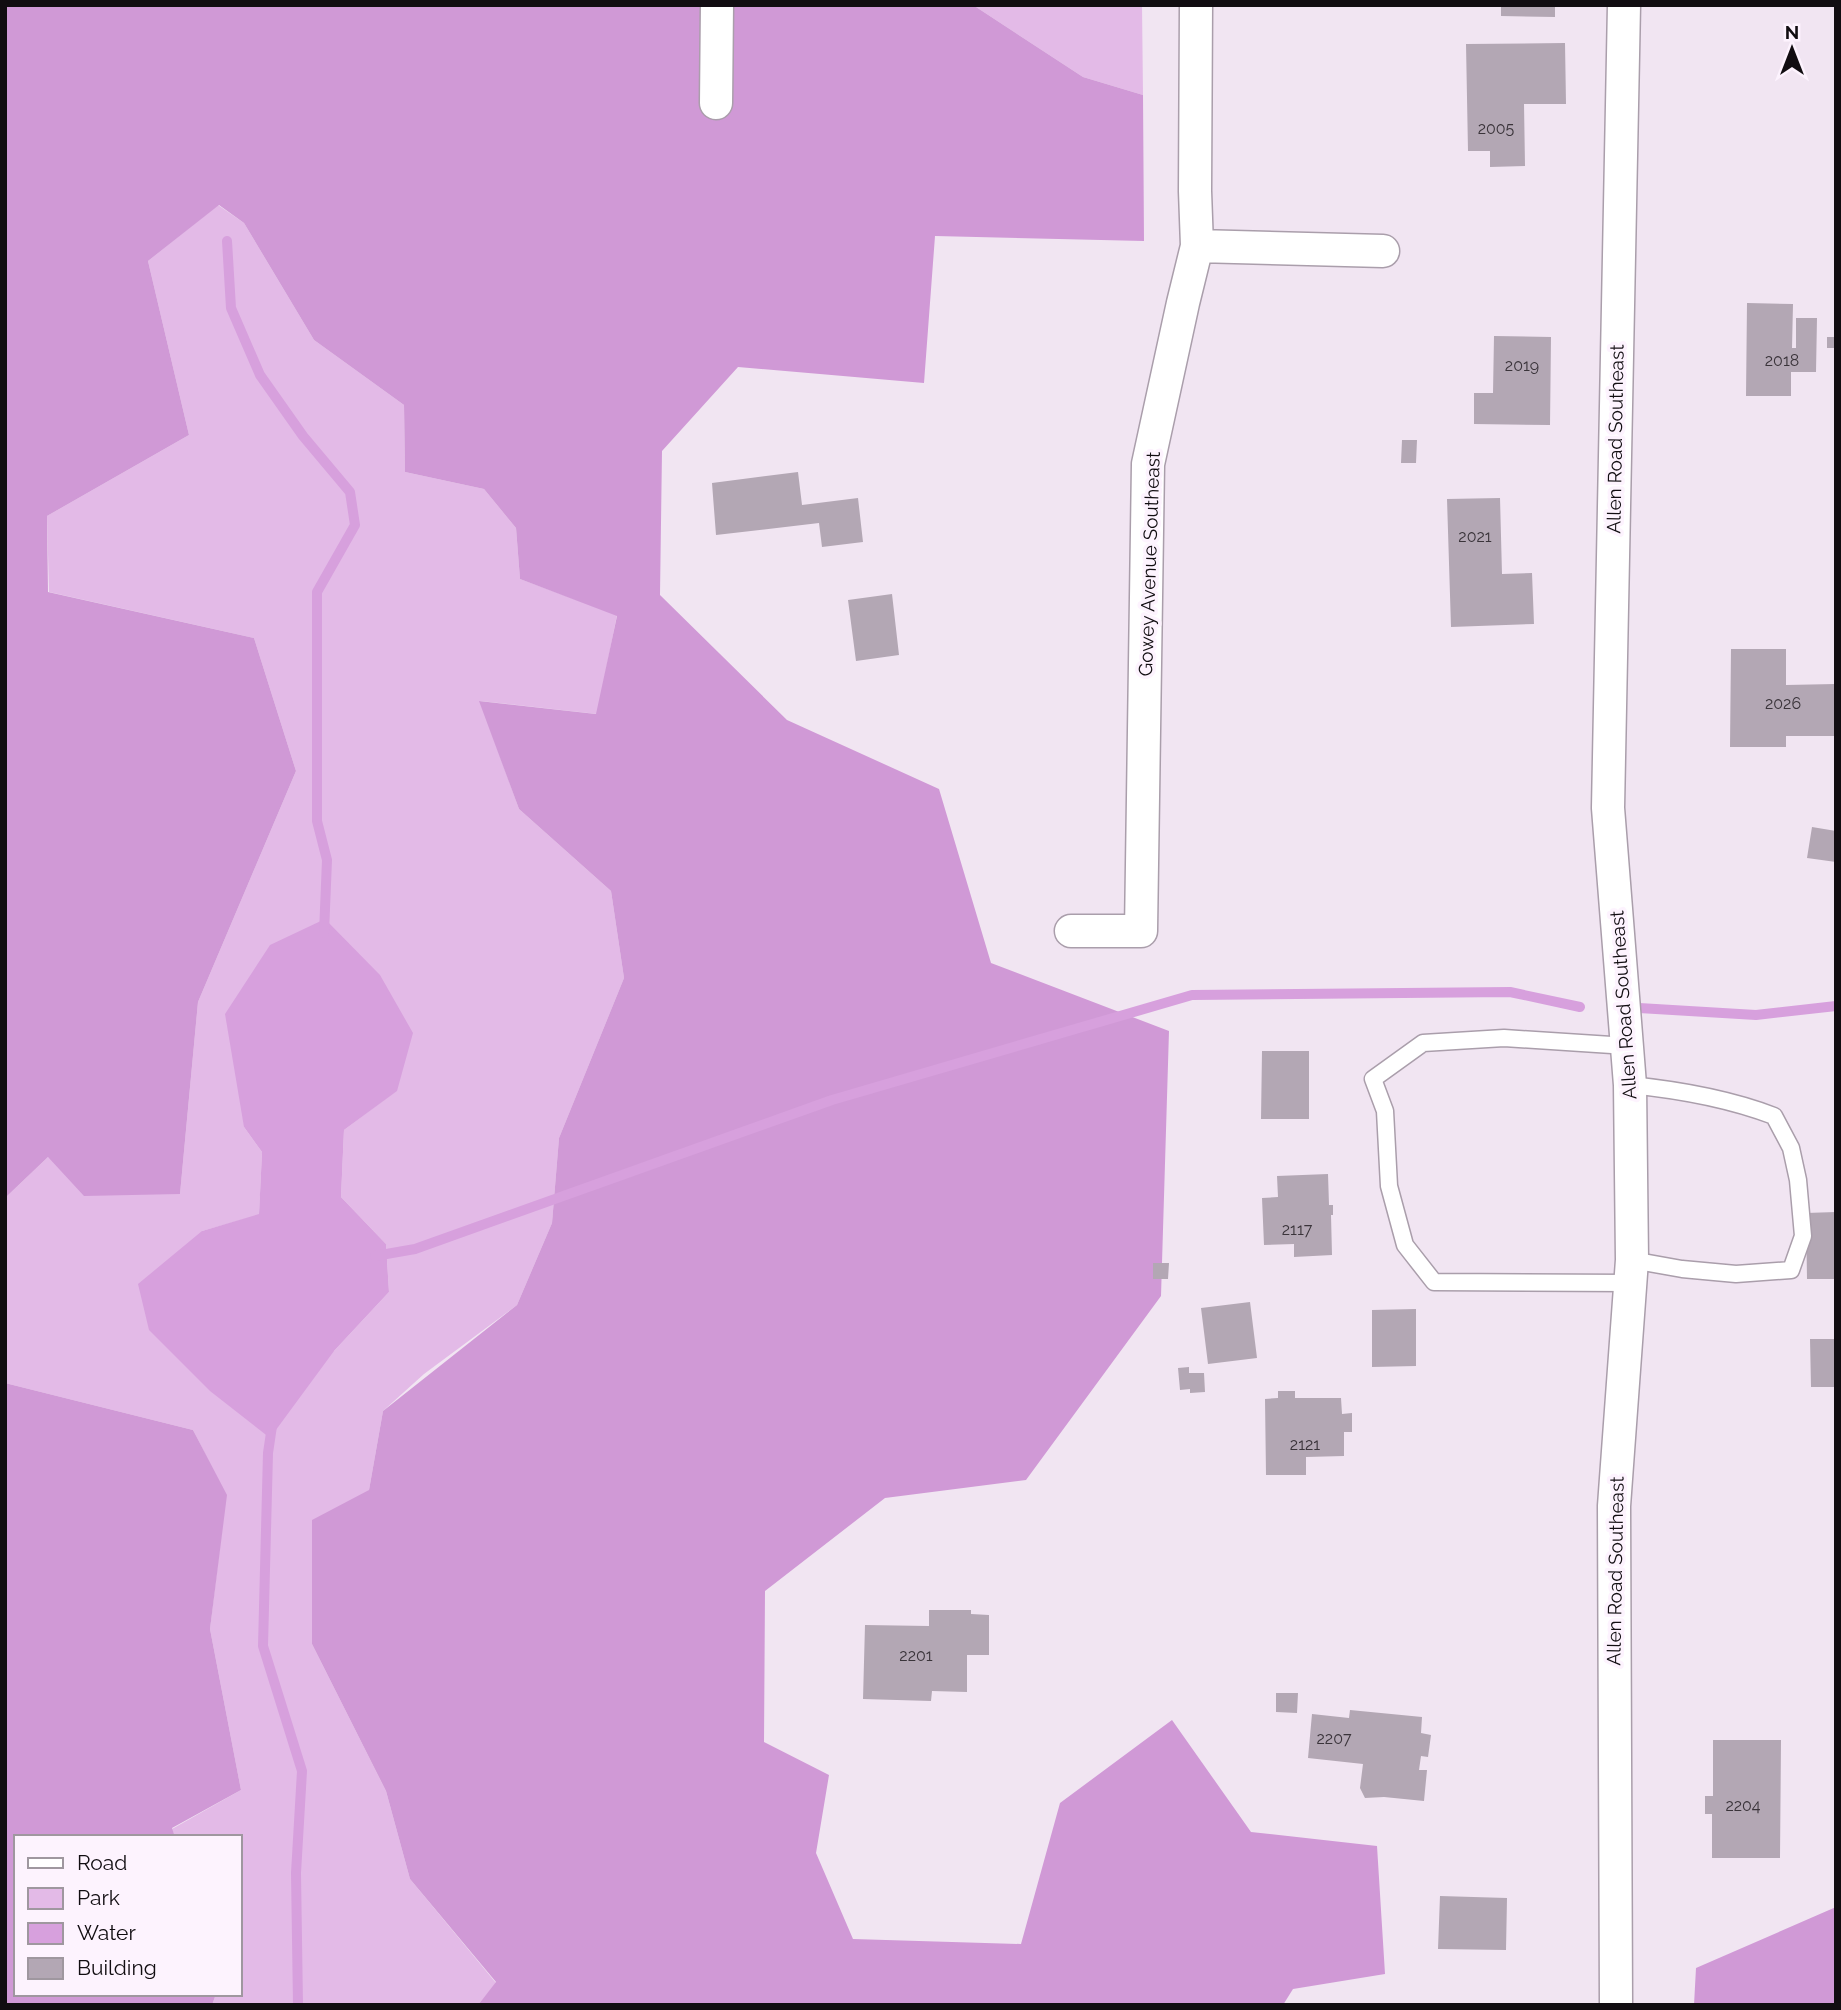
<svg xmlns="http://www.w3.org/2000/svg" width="1841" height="2010" font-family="Raleway,sans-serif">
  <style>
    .green { fill: #e3bae7; fill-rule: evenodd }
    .forest { fill: #d099d6 }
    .water { fill: #d7a0dd }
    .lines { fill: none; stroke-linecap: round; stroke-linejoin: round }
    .stream { stroke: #d7a0dd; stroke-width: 10 }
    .building { fill: #b3a7b4 }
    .lane-casing { stroke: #aa9eab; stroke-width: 19 }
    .street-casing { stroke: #aa9eab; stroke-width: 35 }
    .lane { stroke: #fff; stroke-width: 16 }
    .street { stroke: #fff; stroke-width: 32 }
    .labels { text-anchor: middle; stroke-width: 7; stroke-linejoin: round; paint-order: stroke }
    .number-label { font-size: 16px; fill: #3a343a }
    .street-label { font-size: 19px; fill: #110d11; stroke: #fdf3fe }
  </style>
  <rect width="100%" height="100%" fill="#f1e5f2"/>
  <path class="green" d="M973 5H1142L1143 95 1083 77Z
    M218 205 244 223 314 340 404 405 405 472 484 489 516 528 520 579 617 615 597 714 480 701 519 809 611 891 624 978 559 1138 552 1223 517 1305 424 1374 383 1411 369 1490 312 1644 386 1791 410 1879 496 1983 478 2005H212L216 1994H240V1837H175L172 1829 241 1790 210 1629 226 1495 193 1430 5 1383V1198L48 1157 180 1194 198 1002 296 771 254 638 49 592 47 516 189 435 148 261ZM396 1091 344 1130 341 1197 386 1244 389 1292 334 1351 202 1231 259 1215 262 1152 244 1127Z"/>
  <path class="forest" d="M5 5H973L1083 77 1143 95 1144 241 935 236 924 383 738 367 662 451 660 595 787 720 939 789 991 963 1169 1031 1161 1296 1026 1480 885 1498 765 1591 764 1742 829 1775 816 1853 853 1939 1021 1944 1060 1803 1172 1720 1251 1832 1377 1846 1385 1974 1293 1989 1283 2005H478L496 1982 410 1879 386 1791 312 1644V1520L369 1490 383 1411 517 1305 552 1223 559 1138 624 978 611 891 519 809 479 701 596 714 617 616 520 579 516 528 484 489 405 472 404 405 314 340 244 223 219 205 148 261 189 435 47 516 48 592 254 638 296 771 198 1002 180 1194 84 1196 48 1157 5 1198Z
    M5 1383 193 1430 227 1495 210 1629 241 1790 172 1828 175 1837H16V1994H216L212 2005H5Z
    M1836 1907V2005H1694L1696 1968Z"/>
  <path class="water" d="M325 919 380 975 413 1033 397 1091 344 1130 341 1197 386 1244 389 1292 334 1351 270 1438 210 1391 149 1330 138 1284 202 1231 259 1214 262 1152 244 1127 225 1014 270 945Z"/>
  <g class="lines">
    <path class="stream" d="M227 241 231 308 260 375 303 436 350 492 355 525 317 592V821L327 860 324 933
      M1639 1008 1756 1015 1836 1006
      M375 1256 415 1249 832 1100 1192 995 1510 992 1580 1007
      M272 1426 268 1453 263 1646 302 1771 296 1873 298 2005"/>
  </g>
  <path class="building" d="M1501 5H1555V17L1501 16Z
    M1565 43 1566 104H1524L1525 166 1490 167V151H1468L1466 44Z
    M1747 303 1793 304 1792 348H1796V318H1817L1816 372H1791V396H1746Z
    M1494 336 1551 337 1550 425 1474 424V393H1493Z
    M1827 337H1836V348H1827Z
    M1402 440H1417L1416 463H1401Z
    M798 472 802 505 858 498 863 542 822 547 819 523 716 535 712 483Z
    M1500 498 1502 574 1532 573 1534 624 1451 627 1447 499Z
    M892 594 899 655 856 661 848 600Z
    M1731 649H1786V685L1835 684 1836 736H1786V747H1730Z
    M1812 827 1836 831V862L1807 858Z
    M1262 1051H1309V1119H1261Z
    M1328 1174 1329 1205H1333V1215H1331L1332 1255 1294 1257V1244L1264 1245 1262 1198 1278 1197 1277 1176Z
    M1836 1212V1279H1807L1806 1213Z
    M1153 1263H1169L1168 1279H1153Z
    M1250 1302 1257 1358 1208 1364 1201 1308Z
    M1416 1309V1366L1372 1367V1310Z
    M1810 1339H1836V1387H1811Z
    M1189 1367V1373H1204L1205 1392 1190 1393V1389L1180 1390 1178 1368Z
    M1278 1391H1295V1398H1341L1342 1414 1352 1413V1432H1344V1456L1306 1457V1475H1266L1265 1399 1278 1398Z
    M929 1610H971V1614L989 1615V1655H967V1692L932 1691 931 1701 863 1699 865 1625 929 1626Z
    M1276 1693H1298L1297 1713 1276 1712Z
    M1350 1710 1422 1717 1421 1733 1431 1735 1428 1757 1421 1756 1419 1770H1427L1424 1801 1384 1797 1365 1798 1360 1788 1363 1764 1308 1758 1312 1714 1349 1718Z
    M1713 1740H1781L1780 1858H1712V1814H1705V1796H1713Z
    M1440 1896 1507 1898 1506 1950 1438 1949Z"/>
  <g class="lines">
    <g class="lane-casing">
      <path id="lane" d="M1627 1046 1504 1038 1423 1043 1373 1079 1385 1111 1389 1186 1405 1245 1434 1282 1631 1283
        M1630 1085C1680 1090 1727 1098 1774 1116L1791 1148 1798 1180 1803 1236 1791 1270 1736 1274 1682 1269 1632 1260"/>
    </g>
    <g class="street-casing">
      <path id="street" d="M716 103 717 5
        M1197 246 1383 251
        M1071 931H1141L1148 464 1183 303 1197 246 1195 191 1196 5
        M1616 2005 1614 1506 1632 1260 1630 1085 1608 808 1624 5"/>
    </g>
    <use href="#lane" class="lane"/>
    <use href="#street" class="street"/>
  </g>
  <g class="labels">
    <g class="number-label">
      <text x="1496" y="134">2005</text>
      <text x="1782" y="366">2018</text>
      <text x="1522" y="371">2019</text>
      <text x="1475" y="542">2021</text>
      <text x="1783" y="709">2026</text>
      <text x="1297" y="1235">2117</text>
      <text x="1305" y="1450">2121</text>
      <text x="916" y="1661">2201</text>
      <text x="1334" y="1744">2207</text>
      <text x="1743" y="1811">2204</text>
    </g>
    <g class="street-label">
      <text transform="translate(1615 439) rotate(-89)" y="7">Allen Road Southeast</text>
      <text transform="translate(1149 564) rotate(-88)" y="7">Gowey Avenue Southeast</text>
      <text transform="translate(1623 1005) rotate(-94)" y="7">Allen Road Southeast</text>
      <text transform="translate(1615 1571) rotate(-89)" y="7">Allen Road Southeast</text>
    </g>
  </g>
  <rect width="1841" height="2010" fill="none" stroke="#110d11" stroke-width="14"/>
  <rect x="14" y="1835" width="228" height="161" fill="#fdf3fe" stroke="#9f979f" stroke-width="2"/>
  <rect x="28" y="1858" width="35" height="10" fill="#ffffff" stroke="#9f979f" stroke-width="2"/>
  <text x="77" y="1870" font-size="21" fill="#110d11">Road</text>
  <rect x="28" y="1888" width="35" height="21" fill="#e3bae7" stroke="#9f979f" stroke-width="2"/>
  <text x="77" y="1905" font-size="21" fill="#110d11">Park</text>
  <rect x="28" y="1923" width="35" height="21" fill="#d7a0dd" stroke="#9f979f" stroke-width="2"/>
  <text x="77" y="1940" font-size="21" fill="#110d11">Water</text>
  <rect x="28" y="1958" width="35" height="21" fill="#b3a7b4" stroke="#9f979f" stroke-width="2"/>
  <text x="77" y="1975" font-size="21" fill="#110d11">Building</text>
  <g transform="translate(1792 49)" stroke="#fdf3fe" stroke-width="5" paint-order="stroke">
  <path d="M0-5L12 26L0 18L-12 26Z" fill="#110d11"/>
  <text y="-10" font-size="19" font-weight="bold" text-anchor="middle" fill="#110d11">N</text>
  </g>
</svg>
